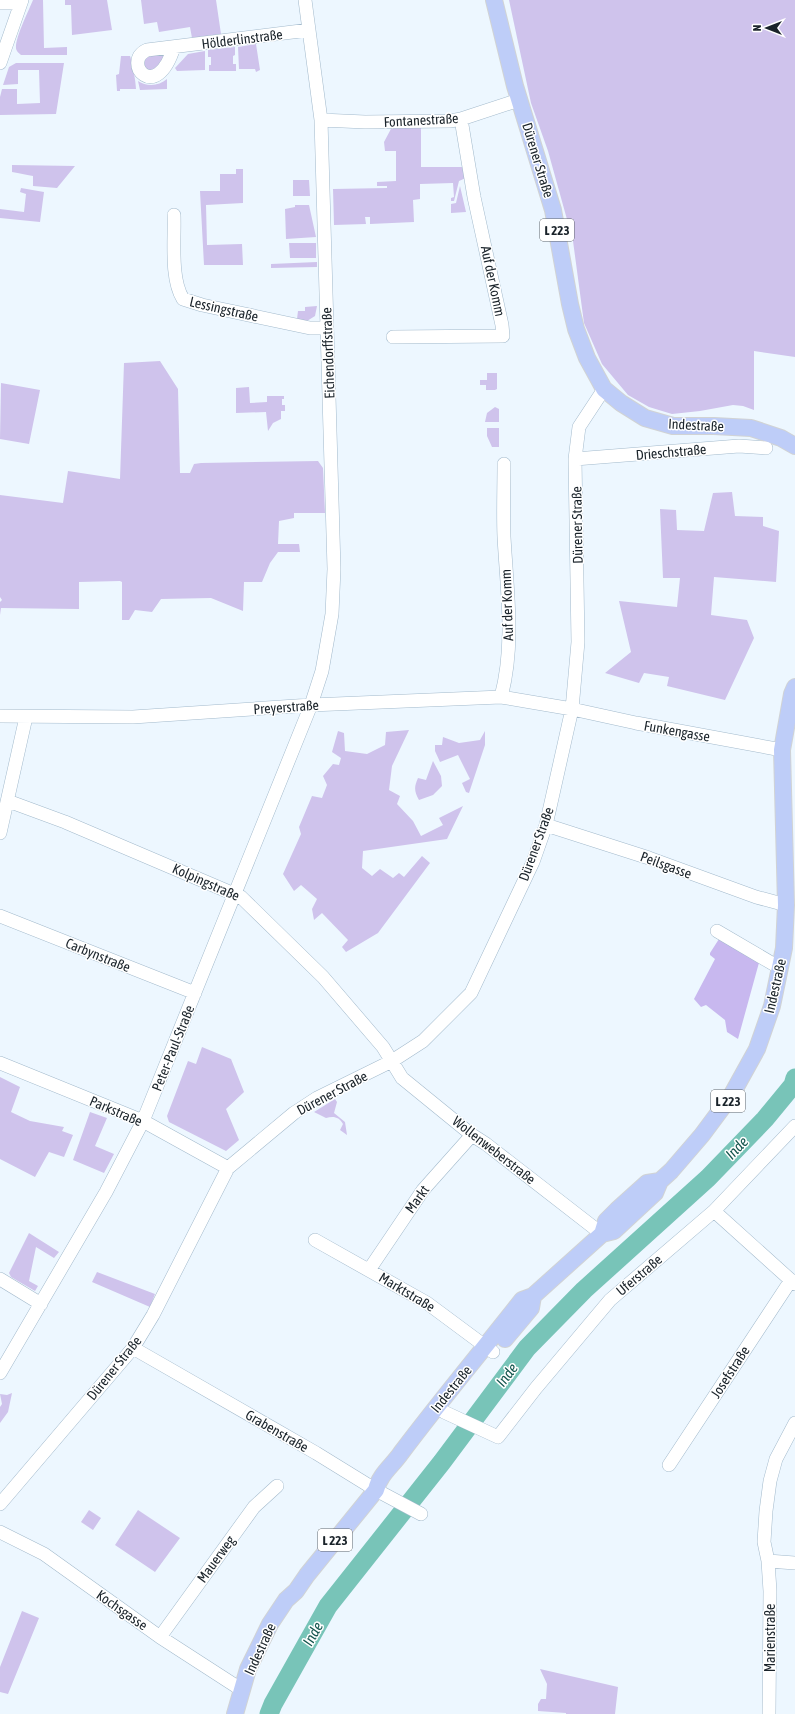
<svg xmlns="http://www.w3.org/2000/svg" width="795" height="1714" font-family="'Asap Condensed',sans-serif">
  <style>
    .green { fill: #cfc3ec }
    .forest { fill: #c8b8ef }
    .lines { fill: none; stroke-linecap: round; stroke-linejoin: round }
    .river { stroke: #78c4b8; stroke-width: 19 }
    .minor-casing { stroke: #a3bacc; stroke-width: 14 }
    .major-casing { stroke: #d1d3d4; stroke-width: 18 }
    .minor { stroke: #fff; stroke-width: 13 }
    .major { stroke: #becdf8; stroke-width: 16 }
    .labels { text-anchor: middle; stroke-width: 3; stroke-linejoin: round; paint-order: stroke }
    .shield { fill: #fff; stroke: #5f656a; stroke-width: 1 }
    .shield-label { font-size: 13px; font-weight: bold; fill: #1a232a }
    .street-label { font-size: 14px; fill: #1a232a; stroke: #fff }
    .water-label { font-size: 15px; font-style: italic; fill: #16574f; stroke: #fff }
  </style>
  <rect width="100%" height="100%" fill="#edf7ff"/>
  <path class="green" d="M33 0H43L44 48 67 47V55H21C19 53 16 51 16 48 15 38 29 10 33 0Z
    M65 0H107L112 30 72 35 71 5H65Z
    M141 0H216L221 34 192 38 190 27 159 32 157 22 144 24Z
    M509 0H795V357L754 351V410L743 406 733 405 700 411 672 414 649 407 628 395 602 364 584 323 573 241 548 151 531 103Z
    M256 44 260 70 256 72 255 69H239L238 47Z
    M235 47V55L233 56V64H236V71H209V65H211V57H208V50Z
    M205 51V70L177 71 175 68 188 54Z
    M161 54 165 55 155 72 144 69 143 60 147 57Z
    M121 56H130C132 61 136 82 136 89H120V91H117L116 75 119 74Z
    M16 63H64L56 114 0 115V97L2 89H17V104L40 103 39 70H18V84L3 85 9 67Z
    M167 79V89L140 90 138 81C147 87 159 86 167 79Z
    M392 127 421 128V167H466L468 177 459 181 454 201H451V198L454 197 453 183 420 184V199L413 200 414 222 370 224V217H365L366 224 334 225 333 189 387 188V186H377V182L396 181V151H385L384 142Z
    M12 165 75 166 57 188 33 186V176C25 175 20 173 12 172Z
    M236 169H243V203L206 205 207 245 242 244 243 265H204L200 191H220V174H236Z
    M293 180H309L310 196H293Z
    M460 186 466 212 451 213V204L456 203Z
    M21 188 44 192 40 222 0 218V209L24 212 26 194 20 192Z
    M295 205H309L316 237 286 239 285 209 295 207Z
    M289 243H316V258H290Z
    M317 262V267L271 268V264Z
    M317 306 315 316 307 321 297 319 298 311H305V307Z
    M160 361 178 389 180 473H190L194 464 201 463 318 461 323 468 325 513H294V518L279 521 278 544H299L300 552H278L270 563 262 582H244L243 611 211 598 161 599 152 612 135 610 129 620H122V582L120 581 79 582V609L1 608 0 615V602L2 600 0 597V495L63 503 68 471 120 479 124 363Z
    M487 373H497V389L495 390H486V385H480V380H487Z
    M1 383 40 390 29 444 0 439Z
    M249 387 250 403 267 402V396H284V399H282V405H285V411H281V419L273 423 268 431 266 412 236 413V388Z
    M495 407 499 409V422H485L487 413Z
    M487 428H499V447H492L487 436Z
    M732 492 735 516 763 517V526L779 531 776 582 714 577 711 615 747 620 754 638 725 700 667 686 669 677 644 673 639 683 605 673 631 652 619 601 677 607 680 578H663L660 509 676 510 677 530 704 531 713 493Z
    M409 730 392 766 389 790 400 796 397 804 413 821 421 836 443 825 439 818 463 806 447 839 363 851 362 868 372 876 380 869 393 878 399 873 404 877 422 856 430 863 378 933 346 952 342 947 348 940 322 913 314 920 312 909 317 899 301 885 294 891 283 874 301 834 299 827 312 796 322 798 327 785 323 776 333 764 339 765 341 758 332 752 338 731 344 733 345 751 367 754 385 745 386 732Z
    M485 731V745L469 793 466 792 462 783 470 779 458 755 440 762 435 751V745H442L443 737 459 743 480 740Z
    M433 761 441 776 442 786 433 795 419 800C414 791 414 787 418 778L426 780Z
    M202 1047 231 1059 244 1092 226 1109 239 1140 226 1151 169 1122 167 1116 188 1061 196 1064Z
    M0 1077 20 1087 11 1112 30 1121 64 1127 62 1131 73 1135 64 1157 49 1152 35 1177 0 1159Z
    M335 1099 337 1102 334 1113 345 1122 347 1135 340 1130 343 1124C339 1117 334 1116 326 1118L314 1112Z
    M90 1112 107 1118 95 1146 114 1154 104 1173 73 1160Z
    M29 1233 59 1252 54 1258 36 1247 29 1281 38 1286 35 1291 11 1277 9 1273Z
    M97 1272 155 1294 150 1307 92 1282Z
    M12 1393 8 1412 0 1423V1407L2 1404 0 1394 7 1395Z
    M89 1510 101 1518 93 1530 81 1522Z
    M138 1510 180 1538 155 1572 115 1545Z
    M22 1611 39 1618 8 1694 0 1692V1667Z
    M540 1669 618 1687 615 1714H566V1713L538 1711V1704L541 1699H546L547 1684Z"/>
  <path class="forest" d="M719 939 760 959 738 1039 727 1032 725 1020 706 1005 701 1007 694 999 715 959 710 955V953Z"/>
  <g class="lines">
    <path class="river" d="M269 1714 273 1704 328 1606 442 1462 527 1348 584 1290 708 1178 765 1119 793 1085 795 1078"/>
    <g class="minor-casing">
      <path id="minor" d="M0 3H12L20 5
        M174 47C156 105 121 62 147 50L309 30
        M0 63 22 0
        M321 120 365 122 450 121 461 119 519 100
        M174 215C175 239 170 278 183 299L202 305 310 328H326
        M393 337 503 336 502 325 474 197 461 119
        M575 459 739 446 766 448
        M501 697C515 645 507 591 504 537 503 513 504 489 504 464
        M0 716 133 717 311 705 501 697 572 709 636 723 782 750
        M8 801 65 822 241 897 323 977 383 1047 402 1078 472 1135 486 1144 602 1234
        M546 825 649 858 756 897 786 905
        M0 833 26 717
        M0 916 195 993
        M717 931 780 968
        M0 1063 143 1121 228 1168
        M714 1211 795 1284
        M315 1240 427 1303 493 1352
        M369 1270 423 1190 472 1135
        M0 1279 41 1304
        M133 1348 316 1453 376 1490 421 1514
        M0 1373 106 1192 143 1121 311 705 322 671 332 614 334 569 321 120 305 0
        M437 1407 444 1412 498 1437 536 1388 610 1300 714 1211 795 1126
        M669 1465 791 1280
        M0 1504 133 1348 153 1315 228 1168 294 1113 317 1098 392 1061 423 1041 471 993 533 862 546 825 572 709 578 642 575 459 579 427 604 389
        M0 1532 44 1554 160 1637 242 1690
        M768 1561 795 1563
        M160 1637 254 1507 277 1486
        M769 1714 770 1591 768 1561 764 1542 766 1511 770 1481 776 1459 795 1423"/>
    </g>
    <g class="major-casing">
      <path id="major" d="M494 0 515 86 553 210 570 304 576 329 587 358 604 389 621 403 645 418 673 426H714L751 428 781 438 795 446
        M602 1234 606 1221 617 1210 647 1183 660 1181
        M505 1339 531 1308 533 1296
        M235 1714 248 1669 270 1624 286 1600 296 1591 307 1575 376 1490C379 1475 393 1465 401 1453 440 1401 482 1351 522 1300L533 1296 602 1234 614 1231 655 1193 660 1181 671 1171 702 1135 731 1096 757 1049 772 1006 784 948 786 905 782 750 792 694 795 687"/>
    </g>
    <use href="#minor" class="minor"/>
    <use href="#major" class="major"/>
  </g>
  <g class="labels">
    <g class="shield">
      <rect x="540" y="219" width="34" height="22" rx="3"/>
      <rect x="711" y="1090" width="34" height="22" rx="3"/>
      <rect x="318" y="1529" width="34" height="22" rx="3"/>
    </g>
    <g class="shield-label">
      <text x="557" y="235">L 223</text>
      <text x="728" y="1106">L 223</text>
      <text x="335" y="1545">L 223</text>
    </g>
    <g class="street-label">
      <text transform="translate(242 39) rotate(-7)" y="5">Hölderlinstraße</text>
      <text transform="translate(421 120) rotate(-3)" y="5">Fontanestraße</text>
      <text transform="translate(538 160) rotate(73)" y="5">Dürener Straße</text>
      <text transform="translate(493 281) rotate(78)" y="5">Auf der Komm</text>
      <text transform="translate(224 309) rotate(13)" y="5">Lessingstraße</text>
      <text transform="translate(328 353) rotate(-92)" y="5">Eichendorffstraße</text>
      <text transform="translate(696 425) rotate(3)" y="5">Indestraße</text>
      <text transform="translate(671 452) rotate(-5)" y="5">Drieschstraße</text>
      <text transform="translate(577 525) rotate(-91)" y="5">Dürener Straße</text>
      <text transform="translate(507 605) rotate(-92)" y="5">Auf der Komm</text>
      <text transform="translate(286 707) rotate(-4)" y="5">Preyerstraße</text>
      <text transform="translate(677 731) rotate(10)" y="5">Funkengasse</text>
      <text transform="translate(536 844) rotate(-70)" y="5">Dürener Straße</text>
      <text transform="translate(666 865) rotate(20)" y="5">Peilsgasse</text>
      <text transform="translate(206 882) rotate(24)" y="5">Kolpingstraße</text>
      <text transform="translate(98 955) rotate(22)" y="5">Carbynstraße</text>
      <text transform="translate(775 986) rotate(-77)" y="5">Indestraße</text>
      <text transform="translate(173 1048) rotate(-68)" y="5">Peter-Paul-Straße</text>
      <text transform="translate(332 1093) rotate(-28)" y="5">Dürener Straße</text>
      <text transform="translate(116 1111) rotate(23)" y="5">Parkstraße</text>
      <text transform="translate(494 1150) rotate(38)" y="5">Wollenweberstraße</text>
      <text transform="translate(417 1199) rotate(-54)" y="5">Markt</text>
      <text transform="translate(639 1275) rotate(-40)" y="5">Uferstraße</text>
      <text transform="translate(407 1292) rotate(31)" y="5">Marktstraße</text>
      <text transform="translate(114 1368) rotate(-51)" y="5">Dürener Straße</text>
      <text transform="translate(730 1372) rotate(-57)" y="5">Josefstraße</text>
      <text transform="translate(451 1389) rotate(-51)" y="5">Indestraße</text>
      <text transform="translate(277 1431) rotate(30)" y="5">Grabenstraße</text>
      <text transform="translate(216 1559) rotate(-54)" y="5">Mauerweg</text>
      <text transform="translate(122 1610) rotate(35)" y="5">Kochsgasse</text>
      <text transform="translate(770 1638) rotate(-90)" y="5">Marienstraße</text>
      <text transform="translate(260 1649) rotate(-65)" y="5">Indestraße</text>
    </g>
    <g class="water-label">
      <text transform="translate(737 1148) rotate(-46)" y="5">Inde</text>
      <text transform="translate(507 1375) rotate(-53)" y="5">Inde</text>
      <text transform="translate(313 1634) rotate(-61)" y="5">Inde</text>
    </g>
  </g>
  <g transform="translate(767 28) rotate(270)" stroke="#ffffff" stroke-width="3" paint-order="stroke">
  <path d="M0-3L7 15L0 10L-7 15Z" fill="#1a232a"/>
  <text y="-6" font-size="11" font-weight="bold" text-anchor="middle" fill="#1a232a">N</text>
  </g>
</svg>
